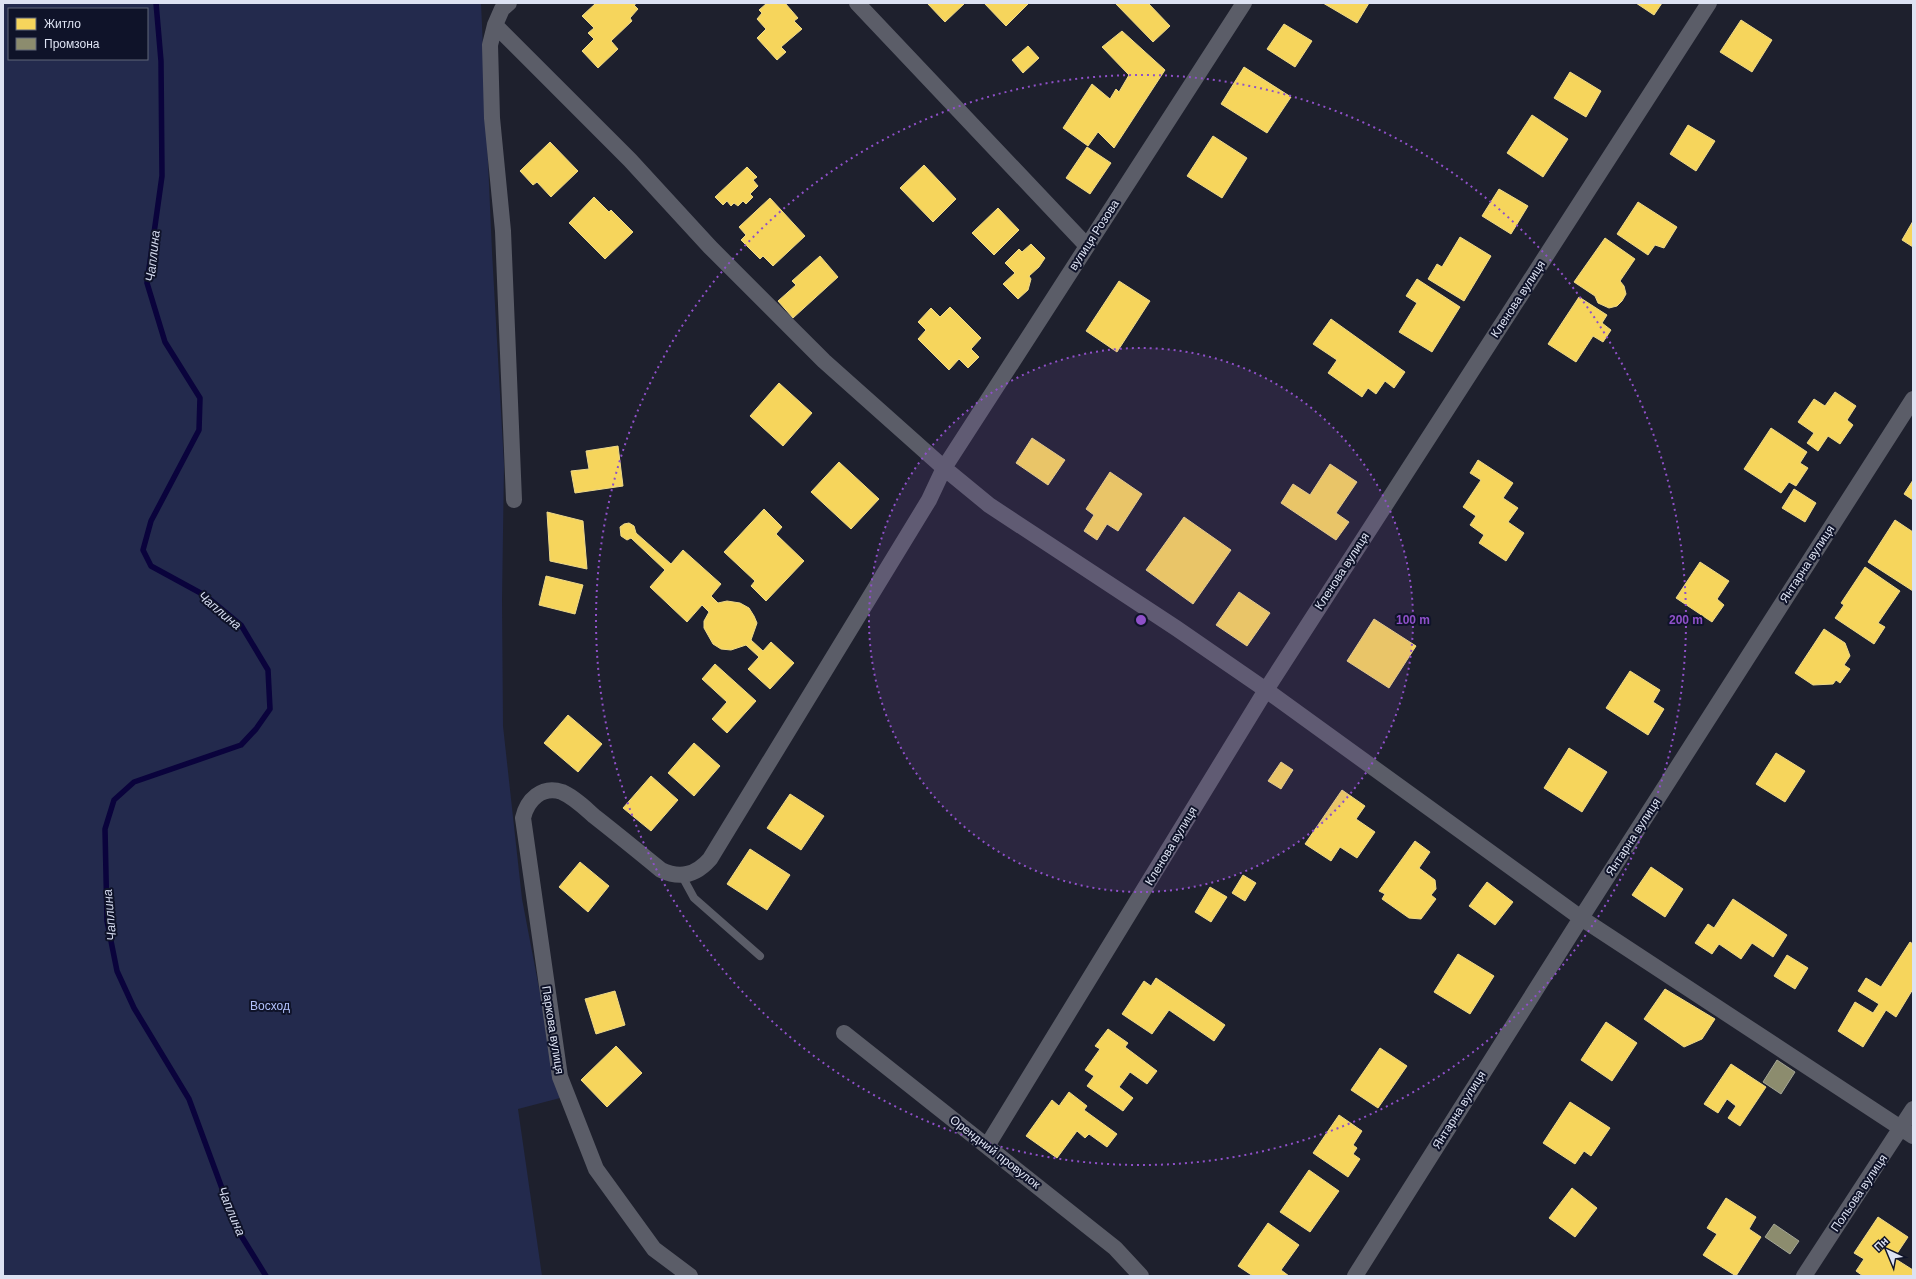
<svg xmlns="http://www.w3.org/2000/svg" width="1916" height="1279" font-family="Arial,sans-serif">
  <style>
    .green { fill: #232a4d; fill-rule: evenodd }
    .homes { fill: #f6d55c; stroke: #eed989 }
    .industry { fill: #8c8c6e; stroke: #a4a696 }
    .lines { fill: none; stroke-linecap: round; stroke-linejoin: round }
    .stream { stroke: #0a033c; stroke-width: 5.5 }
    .lane { stroke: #5b5d68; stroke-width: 8 }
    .street { stroke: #5b5d68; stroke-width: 16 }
    .ring { fill: none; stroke: #8f50c9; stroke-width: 2; stroke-dasharray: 2 4 }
    .labels { text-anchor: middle; stroke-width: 4; stroke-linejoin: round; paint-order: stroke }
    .street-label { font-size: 12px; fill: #dde2f2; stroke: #0f1329 }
    .park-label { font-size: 12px; fill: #b2c1fc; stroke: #0f1329 }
    .water-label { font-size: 13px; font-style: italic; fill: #d3d9ed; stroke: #0f1329 }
    .centre { fill: #8f50c9; stroke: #0f1329; stroke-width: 2 }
    .ring-label { font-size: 12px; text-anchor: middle; font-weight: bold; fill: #8f50c9; stroke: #0f1329; stroke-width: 4; stroke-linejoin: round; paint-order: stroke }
  </style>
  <rect width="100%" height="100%" fill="#1e202d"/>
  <path class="green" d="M3 3H481L492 252 504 465 502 600 503 726 522 899 560 1098 518 1109 542 1276H3ZM9 9H147V59H9Z"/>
  <path class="homes" d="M596 3H637L634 5 638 9 630 18 632 21 611 41 618 49 598 68 582 51 594 39 588 33 594 28 582 16Z
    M767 3H785L798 18 794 21 802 29 781 47 786 52 777 60 757 38 766 29 757 19 762 13 759 10Z
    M927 3H965L945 22Z
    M984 3H1029L1006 26Z
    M1115 3H1148L1170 26 1153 42Z
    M1323 3H1369L1357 23Z
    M1636 3H1662L1654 15Z
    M1741 20 1772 40 1752 72 1720 52Z
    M1284 24 1312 41 1295 67 1267 49Z
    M1122 31 1165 70 1114 148 1098 132 1088 146 1063 128 1092 84 1110 99 1116 89 1119 92 1129 75 1102 47Z
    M1028 46 1039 58 1023 73 1012 60Z
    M1244 67 1291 97 1267 133 1221 104Z
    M1570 72 1601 91 1586 117 1554 98Z
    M1532 115 1568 139 1543 177 1507 153Z
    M1688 125 1715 141 1696 171 1670 154Z
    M1213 136 1247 158 1222 198 1187 176Z
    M550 142 578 171 551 197 537 182 533 185 520 171Z
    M1087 147 1111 163 1090 194 1066 178Z
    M924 165 956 199 933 222 900 188Z
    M747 167 757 177 753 180 758 186 750 194 753 197 746 204 743 201 738 206 734 203 731 206 727 201 723 205 715 197Z
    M1499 189 1528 206 1511 234 1482 216Z
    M594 197 609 212 611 210 633 232 605 259 569 223Z
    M770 198 805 236 773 266 763 256 760 259 741 240 746 235 739 227Z
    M1638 202 1677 227 1664 248 1655 245 1648 255 1617 234Z
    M998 208 1019 230 994 255 972 233Z
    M1913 221V247L1902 240Z
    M1460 237 1491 256 1464 301 1428 279 1437 264 1442 267Z
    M1605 238 1635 259 1620 281 1624 286 1626 294 1622 301 1617 306 1609 308 1598 303 1595 296 1574 282Z
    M1031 244 1045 258 1039 267 1029 276 1031 279 1028 290 1018 299 1003 284 1015 273 1005 263 1019 249 1022 252Z
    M820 256 838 277 793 318 778 301 796 285 792 281Z
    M1417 279 1460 307 1432 352 1399 332 1417 303 1406 296Z
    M1119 281 1150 301 1117 352 1086 331Z
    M1579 297 1607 315 1602 323 1611 330 1603 342 1593 336 1576 362 1548 344Z
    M950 307 981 338 971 349 979 357 968 368 959 359 949 370 918 339 926 330 918 322 931 308 940 317Z
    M1331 319 1405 372 1394 388 1385 381 1376 394 1368 388 1362 397 1328 373 1337 360 1313 344Z
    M779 383 812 413 783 446 750 416Z
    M1835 392 1856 406 1847 420 1853 425 1840 444 1828 436 1818 451 1807 443 1814 433 1798 422 1814 399 1825 406Z
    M1771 428 1807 452 1800 463 1808 468 1796 486 1789 482 1781 493 1744 469Z
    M1032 438 1065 460 1048 485 1016 463Z
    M618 446 623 486 575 493 571 471 589 469 586 451Z
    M1478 460 1513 483 1503 498 1518 508 1508 522 1524 533 1506 561 1479 543 1484 535 1470 525 1476 516 1463 507 1481 480 1470 473Z
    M839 462 879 499 851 529 811 492Z
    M1330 464 1357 482 1336 513 1349 522 1336 540 1281 503 1293 484 1310 495Z
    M1110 472 1142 494 1118 531 1107 524 1097 540 1084 531 1094 515 1086 509Z
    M1913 480V500L1904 494Z
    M1794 489 1816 503 1805 522 1782 508Z
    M764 509 782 527 776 534 804 561 766 601 751 586 755 581 724 552Z
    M547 512 583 521 587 569 550 561Z
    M1184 517 1231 550 1193 604 1146 570Z
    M1895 520 1913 532V591L1868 562Z
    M629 523 634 526 636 533 671 564 683 550 721 584 711 596 718 603 727 601 740 603 749 608 754 616 757 623 751 640 763 651 771 642 794 663 770 689 748 669 759 657 746 645 731 650 721 649 713 644 704 628V621L709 612 702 605 687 622 650 587 665 570 631 538 627 540 621 536 620 527 624 524Z
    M1700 562 1729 581 1717 599 1724 605 1712 622 1676 598Z
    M1865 567 1900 591 1878 623 1885 627 1874 644 1835 618 1844 605 1841 603Z
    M546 576 583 585 575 614 539 605Z
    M1239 592 1270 613 1247 646 1216 625Z
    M1374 619 1416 646 1389 688 1347 661Z
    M1824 629 1845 643 1850 656 1844 665 1850 669 1840 683 1836 680 1833 684 1813 685 1795 673Z
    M715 664 756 701 727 733 712 719 727 702 702 679Z
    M1630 671 1660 690 1653 702 1664 709 1648 735 1606 708Z
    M568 715 602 744 578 772 544 743Z
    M694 743 720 766 694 796 668 773Z
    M1569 748 1607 772 1582 812 1544 788Z
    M1776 753 1805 771 1785 802 1756 784Z
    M1281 762 1293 770 1281 789 1268 781Z
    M651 776 678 800 651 831 623 808Z
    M1342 790 1365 806 1356 819 1375 832 1357 858 1340 847 1331 861 1305 844Z
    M790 794 824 816 801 850 767 828Z
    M1415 841 1430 852 1419 868 1435 880 1436 889 1431 895 1436 899 1421 919 1409 918 1382 899 1385 894 1379 891Z
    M750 849 790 875 767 910 727 884Z
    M580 862 609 886 588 912 559 887Z
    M1651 867 1683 889 1665 917 1632 895Z
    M1243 875 1256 883 1245 901 1232 893Z
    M1487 882 1513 902 1495 925 1469 906Z
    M1210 887 1227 897 1211 922 1195 912Z
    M1733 899 1787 935 1773 957 1752 943 1741 959 1719 944 1712 954 1695 943 1708 924 1714 928Z
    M1910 942 1913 944V989L1896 1017 1886 1010 1863 1047 1838 1031 1855 1002 1873 1013 1879 1004 1858 991 1866 978 1881 987Z
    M1458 954 1494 976 1470 1014 1434 992Z
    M1787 955 1808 968 1795 989 1774 976Z
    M1156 978 1225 1025 1214 1041 1169 1010 1152 1034 1122 1014 1144 981 1151 986Z
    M1665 989 1715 1019 1702 1039 1684 1047 1644 1019Z
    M615 991 625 1025 596 1034 585 999Z
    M1606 1022 1637 1043 1612 1081 1581 1060Z
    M1108 1029 1128 1043 1125 1047 1157 1071 1147 1084 1130 1072 1119 1087 1133 1098 1123 1111 1087 1086 1094 1076 1085 1070 1100 1049 1095 1046Z
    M616 1046 642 1073 607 1107 581 1080Z
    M1380 1048 1407 1066 1378 1108 1351 1090Z
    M1731 1064 1766 1087 1740 1126 1728 1118 1736 1106 1727 1099 1718 1113 1704 1104Z
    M1069 1092 1087 1106 1084 1110 1117 1134 1107 1147 1089 1134 1085 1138 1077 1131 1057 1158 1026 1136 1052 1100 1059 1106Z
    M1570 1102 1610 1128 1591 1156 1584 1151 1575 1164 1543 1143Z
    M1339 1115 1362 1131 1353 1145 1357 1148 1353 1154 1360 1159 1348 1177 1313 1153Z
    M1309 1170 1339 1191 1310 1232 1280 1212Z
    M1572 1188 1597 1208 1575 1237 1549 1218Z
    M1726 1198 1756 1217 1749 1229 1761 1237 1736 1276 1703 1255 1717 1234 1707 1228Z
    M1878 1217 1908 1237 1894 1258 1913 1270V1276H1863L1856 1271 1864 1259 1854 1253Z
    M1268 1223 1299 1245 1281 1270 1289 1276H1253L1238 1266Z"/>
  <path class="industry" d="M1777 1060 1795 1072 1781 1094 1763 1082Z
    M1774 1224 1799 1241 1790 1254 1765 1237Z"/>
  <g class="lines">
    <path class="stream" d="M156 3 161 61 162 176 147 283 165 342 200 398 199 430 151 521 143 550 151 566 206 596 241 625 268 670 270 709 256 729 241 745 134 782 114 800 105 829 107 921 117 971 134 1008 189 1099 237 1229 266 1276"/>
    <path class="lane" d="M682 876 694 898 760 956"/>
    <path class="street" d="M509 3 502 9 495 25 490 45 492 118 503 231 514 500
      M857 3 1087 246
      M495 25 630 160 710 247 824 361 944 468 989 505 1176 628 1266 690 1581 918 1913 1136
      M844 1033 1115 1248 1141 1276
      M987 1146 1266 690 1709 3
      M690 1276 654 1249 596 1169 560 1077 523 818C527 800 542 785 562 792 574 797 585 808 594 816 617 834 639 852 661 870 680 879 696 875 710 859L929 500 944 468 1244 3
      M1355 1276 1581 918 1913 399
      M1804 1276 1913 1109"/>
  </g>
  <circle cx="1141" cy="620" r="272" fill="#8f50c9" fill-opacity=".12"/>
  <g class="ring">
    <circle cx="1141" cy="620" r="272"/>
    <circle cx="1141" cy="620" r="545"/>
  </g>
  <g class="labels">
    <g class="street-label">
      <text transform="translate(1094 235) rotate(-57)" y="4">вулиця Розова</text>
      <text transform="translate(1518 299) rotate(-57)" y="4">Кленова вулиця</text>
      <text transform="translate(1807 564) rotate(-57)" y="4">Янтарна вулиця</text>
      <text transform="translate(1342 571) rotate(-57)" y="4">Кленова вулиця</text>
      <text transform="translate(1633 837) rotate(-57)" y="4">Янтарна вулиця</text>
      <text transform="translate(1171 846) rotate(-59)" y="4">Кленова вулиця</text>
      <text transform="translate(553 1030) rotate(81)" y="4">Паркова вулиця</text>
      <text transform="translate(1459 1110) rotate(-58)" y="4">Янтарна вулиця</text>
      <text transform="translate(995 1152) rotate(38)" y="4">Орендний провулок</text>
      <text transform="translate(1859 1193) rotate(-56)" y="4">Польова вулиця</text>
    </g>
    <g class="park-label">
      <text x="270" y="1010">Восход</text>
    </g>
    <g class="water-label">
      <text transform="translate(152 256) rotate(-84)" y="5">Чаплина</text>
      <text transform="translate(220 610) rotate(40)" y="5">Чаплина</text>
      <text transform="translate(109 915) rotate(-95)" y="5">Чаплина</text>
      <text transform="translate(232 1211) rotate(67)" y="5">Чаплина</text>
    </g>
  </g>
  <circle cx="1141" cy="620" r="6" class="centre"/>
  <g class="ring-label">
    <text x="1413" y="624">100 m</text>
    <text x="1686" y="624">200 m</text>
  </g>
  <rect width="1916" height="1279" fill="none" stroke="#dde2f2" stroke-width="8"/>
  <rect x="8" y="8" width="140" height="52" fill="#0f1329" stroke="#616679"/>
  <rect x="16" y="18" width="20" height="12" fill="#f6d55c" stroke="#616679"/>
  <text x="44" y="28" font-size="12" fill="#dde2f2">Житло</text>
  <rect x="16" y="38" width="20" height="12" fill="#8c8c6e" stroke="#616679"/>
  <text x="44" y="48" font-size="12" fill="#dde2f2">Промзона</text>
  <g transform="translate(1888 1251) rotate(316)" stroke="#0f1329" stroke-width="3" paint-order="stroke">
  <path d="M0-3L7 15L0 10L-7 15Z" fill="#dde2f2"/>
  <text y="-6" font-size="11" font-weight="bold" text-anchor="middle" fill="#dde2f2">Пн</text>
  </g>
</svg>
